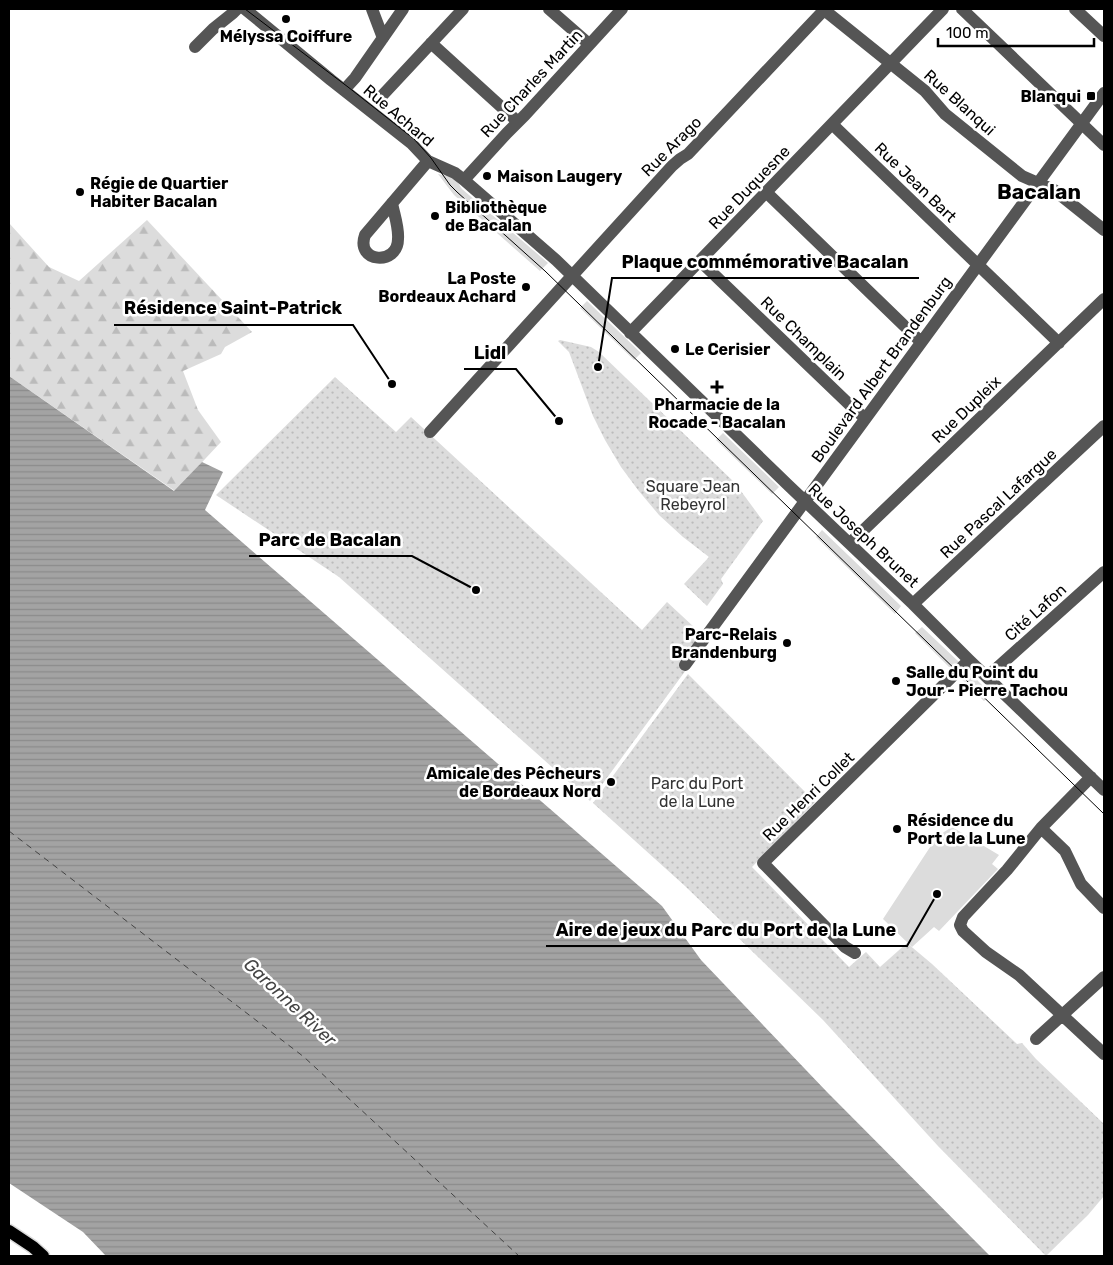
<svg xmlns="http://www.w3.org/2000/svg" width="1113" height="1265" font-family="Rubik,sans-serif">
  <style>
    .grass { fill: #dcdcdc }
    .forest { fill: url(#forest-firs) }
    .park { fill: url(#park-dots) }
    .water { fill: url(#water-rules) }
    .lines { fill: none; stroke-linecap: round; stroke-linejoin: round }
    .ferry { stroke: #444; stroke-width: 1; stroke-dasharray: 6 5; stroke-linecap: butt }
    .major-casing { stroke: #dbdbdb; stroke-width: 15 }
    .minor { stroke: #555; stroke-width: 12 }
    .major { stroke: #000; stroke-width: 12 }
    .tram { stroke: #000; stroke-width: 1 }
    .poi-dot { fill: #000; stroke: #fff; stroke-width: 2 }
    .labels { text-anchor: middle; stroke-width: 5; stroke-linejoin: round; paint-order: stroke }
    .poi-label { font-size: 16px; font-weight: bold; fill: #000; stroke: #fff; text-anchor: start }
    .street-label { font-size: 16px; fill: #000; stroke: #fff }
    .park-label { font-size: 16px; fill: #333; stroke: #fff }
    .water-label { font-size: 18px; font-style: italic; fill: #444; stroke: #fff }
    .district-label { font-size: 21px; font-weight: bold; fill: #000; stroke: #fff }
    .leader { fill: none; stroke: #000; stroke-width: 2 }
    .callout-dot { fill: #000; stroke: #fff; stroke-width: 2 }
    .callout-label { font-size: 18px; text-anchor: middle; font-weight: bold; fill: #000; stroke: #fff; stroke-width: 5; stroke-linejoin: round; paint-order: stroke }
  </style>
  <defs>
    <pattern id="forest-firs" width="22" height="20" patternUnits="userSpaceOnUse" patternTransform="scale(1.25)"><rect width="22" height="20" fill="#dcdcdc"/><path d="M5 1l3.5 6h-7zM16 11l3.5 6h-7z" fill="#bbb"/></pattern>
    <pattern id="park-dots" width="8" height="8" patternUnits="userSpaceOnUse" patternTransform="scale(1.25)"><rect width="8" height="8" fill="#dcdcdc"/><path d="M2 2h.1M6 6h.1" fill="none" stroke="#bbb" stroke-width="1.8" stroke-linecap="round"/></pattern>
    <pattern id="water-rules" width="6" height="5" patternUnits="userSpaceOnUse" patternTransform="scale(1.25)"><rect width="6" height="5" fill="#a3a3a3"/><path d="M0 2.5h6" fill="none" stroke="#8b8b8b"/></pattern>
  </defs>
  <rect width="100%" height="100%" fill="#fff"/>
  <path class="grass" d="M438 174 454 177 462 189 548 263 540 271 454 195Z
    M587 301 641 353 634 360 580 308Z
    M723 433 779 487 772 494 716 440Z
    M822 530 901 606 895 614 816 537Z
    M922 627 959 662 952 670 915 633Z
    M967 670 991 694 984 701 959 677Z
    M952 827 999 855 992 864 998 869 939 931 934 927 912 947 883 919 934 841 944 832Z"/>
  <path class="forest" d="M147 220 252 332 225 347 221 354 183 371 198 410 221 442 175 491 9 376V223L49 267 79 281Z"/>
  <path class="park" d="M560 340 591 347 599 352 735 483 763 521 721 579 723 584 707 606 684 584 709 557 683 537 659 515 638 490 621 467 605 440 593 416 569 352 558 341Z
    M335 377 396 432 411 417 642 630 667 602 708 640 590 801 339 577 216 495Z
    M688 674 815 802 752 867 849 967 866 952 880 967 907 943 932 964 1017 1044 1022 1043 1036 1059 1104 1124V1196L1088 1215 1046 1256 938 1146 823 1020 685 886 593 803Z"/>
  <path class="water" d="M9 376 174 491 202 462 223 472 205 510 662 906 701 960 827 1092 990 1256H106L83 1232 9 1183Z"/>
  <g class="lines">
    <path class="ferry" d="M9 831 304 1057 519 1256"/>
    <g class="major-casing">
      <path id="major" d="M9 1231 33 1247 43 1256"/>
    </g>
    <path class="minor" d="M245 9 331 80 411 143 428 161 455 173 464 180 556 260 787 484 913 604 969 660 1104 790
      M372 9 383 38
      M549 9 589 44
      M823 9 925 91 945 114 1022 176 1054 190 1104 230
      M962 9 1104 145
      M1075 9 1104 36
      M431 43 518 122
      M195 47 213 29 233 13 237 9
      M344 90 355 78 403 9
      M379 99 463 9
      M832 124 1059 343
      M464 180 507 133 525 115 622 9
      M766 192 921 342
      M392 203C394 214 399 227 398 239 398 266 355 263 365 235L428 161
      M700 261 853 408 865 418
      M630 333 943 9
      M430 432 672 166 680 159 688 154 825 9
      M850 543 1104 299
      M913 604 1104 426
      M685 665 1104 93
      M987 677 1104 572
      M1091 777 1041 828 1007 870 963 917 960 925 963 931 986 952 1019 975 1104 1054
      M1041 828 1065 851 1081 884 1104 908
      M855 953 845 947 763 863 969 660
      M1036 1039 1104 977"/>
    <use href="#major" class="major"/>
    <path class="tram" d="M245 9 348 87 414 139 431 158 450 185 457 192 545 271 1104 814"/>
  </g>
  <g class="poi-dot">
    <circle cx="286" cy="19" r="5"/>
    <rect x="1086" y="91" width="10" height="10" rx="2.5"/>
    <circle cx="487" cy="176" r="5"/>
    <circle cx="80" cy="192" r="5"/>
    <circle cx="435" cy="216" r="5"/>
    <circle cx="526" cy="287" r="5"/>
    <circle cx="675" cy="349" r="5"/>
    <path d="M714.5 379.5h5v5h5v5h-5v5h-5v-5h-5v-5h5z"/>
    <circle cx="787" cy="643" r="5"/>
    <circle cx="896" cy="681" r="5"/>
    <circle cx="611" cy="782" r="5"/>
    <circle cx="897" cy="829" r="5"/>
  </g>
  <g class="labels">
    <g class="poi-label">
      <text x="286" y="42" text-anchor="middle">Mélyssa Coiffure</text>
      <text x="1081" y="102" text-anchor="end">Blanqui</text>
      <text x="497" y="182">Maison Laugery</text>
      <text x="90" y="189">Régie de Quartier<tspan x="90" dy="18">Habiter Bacalan</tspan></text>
      <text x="445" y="213">Bibliothèque<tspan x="445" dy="18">de Bacalan</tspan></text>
      <text x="516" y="284" text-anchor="end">La Poste<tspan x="516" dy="18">Bordeaux Achard</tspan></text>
      <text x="685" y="355">Le Cerisier</text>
      <text x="717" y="410" text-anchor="middle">Pharmacie de la<tspan x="717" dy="18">Rocade - Bacalan</tspan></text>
      <text x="777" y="640" text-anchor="end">Parc-Relais<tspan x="777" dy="18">Brandenburg</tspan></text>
      <text x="906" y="678">Salle du Point du<tspan x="906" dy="18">Jour - Pierre Tachou</tspan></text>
      <text x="601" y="779" text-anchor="end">Amicale des Pêcheurs<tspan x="601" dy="18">de Bordeaux Nord</tspan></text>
      <text x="907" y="826">Résidence du<tspan x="907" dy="18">Port de la Lune</tspan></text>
    </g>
    <g class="street-label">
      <text transform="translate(531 83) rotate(-47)" y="6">Rue Charles Martin</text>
      <text transform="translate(960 102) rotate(42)" y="6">Rue Blanqui</text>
      <text transform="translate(399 115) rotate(40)" y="6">Rue Achard</text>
      <text transform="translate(671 146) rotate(-45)" y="6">Rue Arago</text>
      <text transform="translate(916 182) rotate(44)" y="6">Rue Jean Bart</text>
      <text transform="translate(749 187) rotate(-46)" y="6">Rue Duquesne</text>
      <text transform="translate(804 338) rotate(44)" y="6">Rue Champlain</text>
      <text transform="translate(881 369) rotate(-54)" y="6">Boulevard Albert Brandenburg</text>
      <text transform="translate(966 409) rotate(-44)" y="6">Rue Dupleix</text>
      <text transform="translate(998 503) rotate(-43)" y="6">Rue Pascal Lafargue</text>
      <text transform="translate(864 535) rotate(43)" y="6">Rue Joseph Brunet</text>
      <text transform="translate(1035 612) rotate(-42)" y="6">Cité Lafon</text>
      <text transform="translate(808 796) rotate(-44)" y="6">Rue Henri Collet</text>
    </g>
    <g class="park-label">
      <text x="693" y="492">Square Jean<tspan x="693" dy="18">Rebeyrol</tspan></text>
      <text x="697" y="789">Parc du Port<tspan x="697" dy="18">de la Lune</tspan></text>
    </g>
    <g class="water-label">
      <text transform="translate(290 1002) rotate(43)" y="6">Garonne River</text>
    </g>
    <g class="district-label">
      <text x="1039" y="199">Bacalan</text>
    </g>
  </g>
  <path class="leader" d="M598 367L612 278H919M392 384L353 325H114M559 421L516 369H464M476 590L412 556H249M937 894L907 946H546"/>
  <g class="callout-dot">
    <circle cx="598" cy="367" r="5"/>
    <circle cx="392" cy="384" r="5"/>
    <circle cx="559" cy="421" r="5"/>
    <circle cx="476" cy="590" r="5"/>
    <circle cx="937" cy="894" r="5"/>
  </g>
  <g class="callout-label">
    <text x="765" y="268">Plaque commémorative Bacalan</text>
    <text x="233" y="314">Résidence Saint-Patrick</text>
    <text x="490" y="359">Lidl</text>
    <text x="330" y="546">Parc de Bacalan</text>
    <text x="726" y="936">Aire de jeux du Parc du Port de la Lune</text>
  </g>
  <rect width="1113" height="1265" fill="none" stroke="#000000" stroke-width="20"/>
  <path d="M938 38v8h156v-8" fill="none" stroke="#000000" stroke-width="2.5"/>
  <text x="946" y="38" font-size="15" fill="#000000" stroke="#ffffff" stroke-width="4" paint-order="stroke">100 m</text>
</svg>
